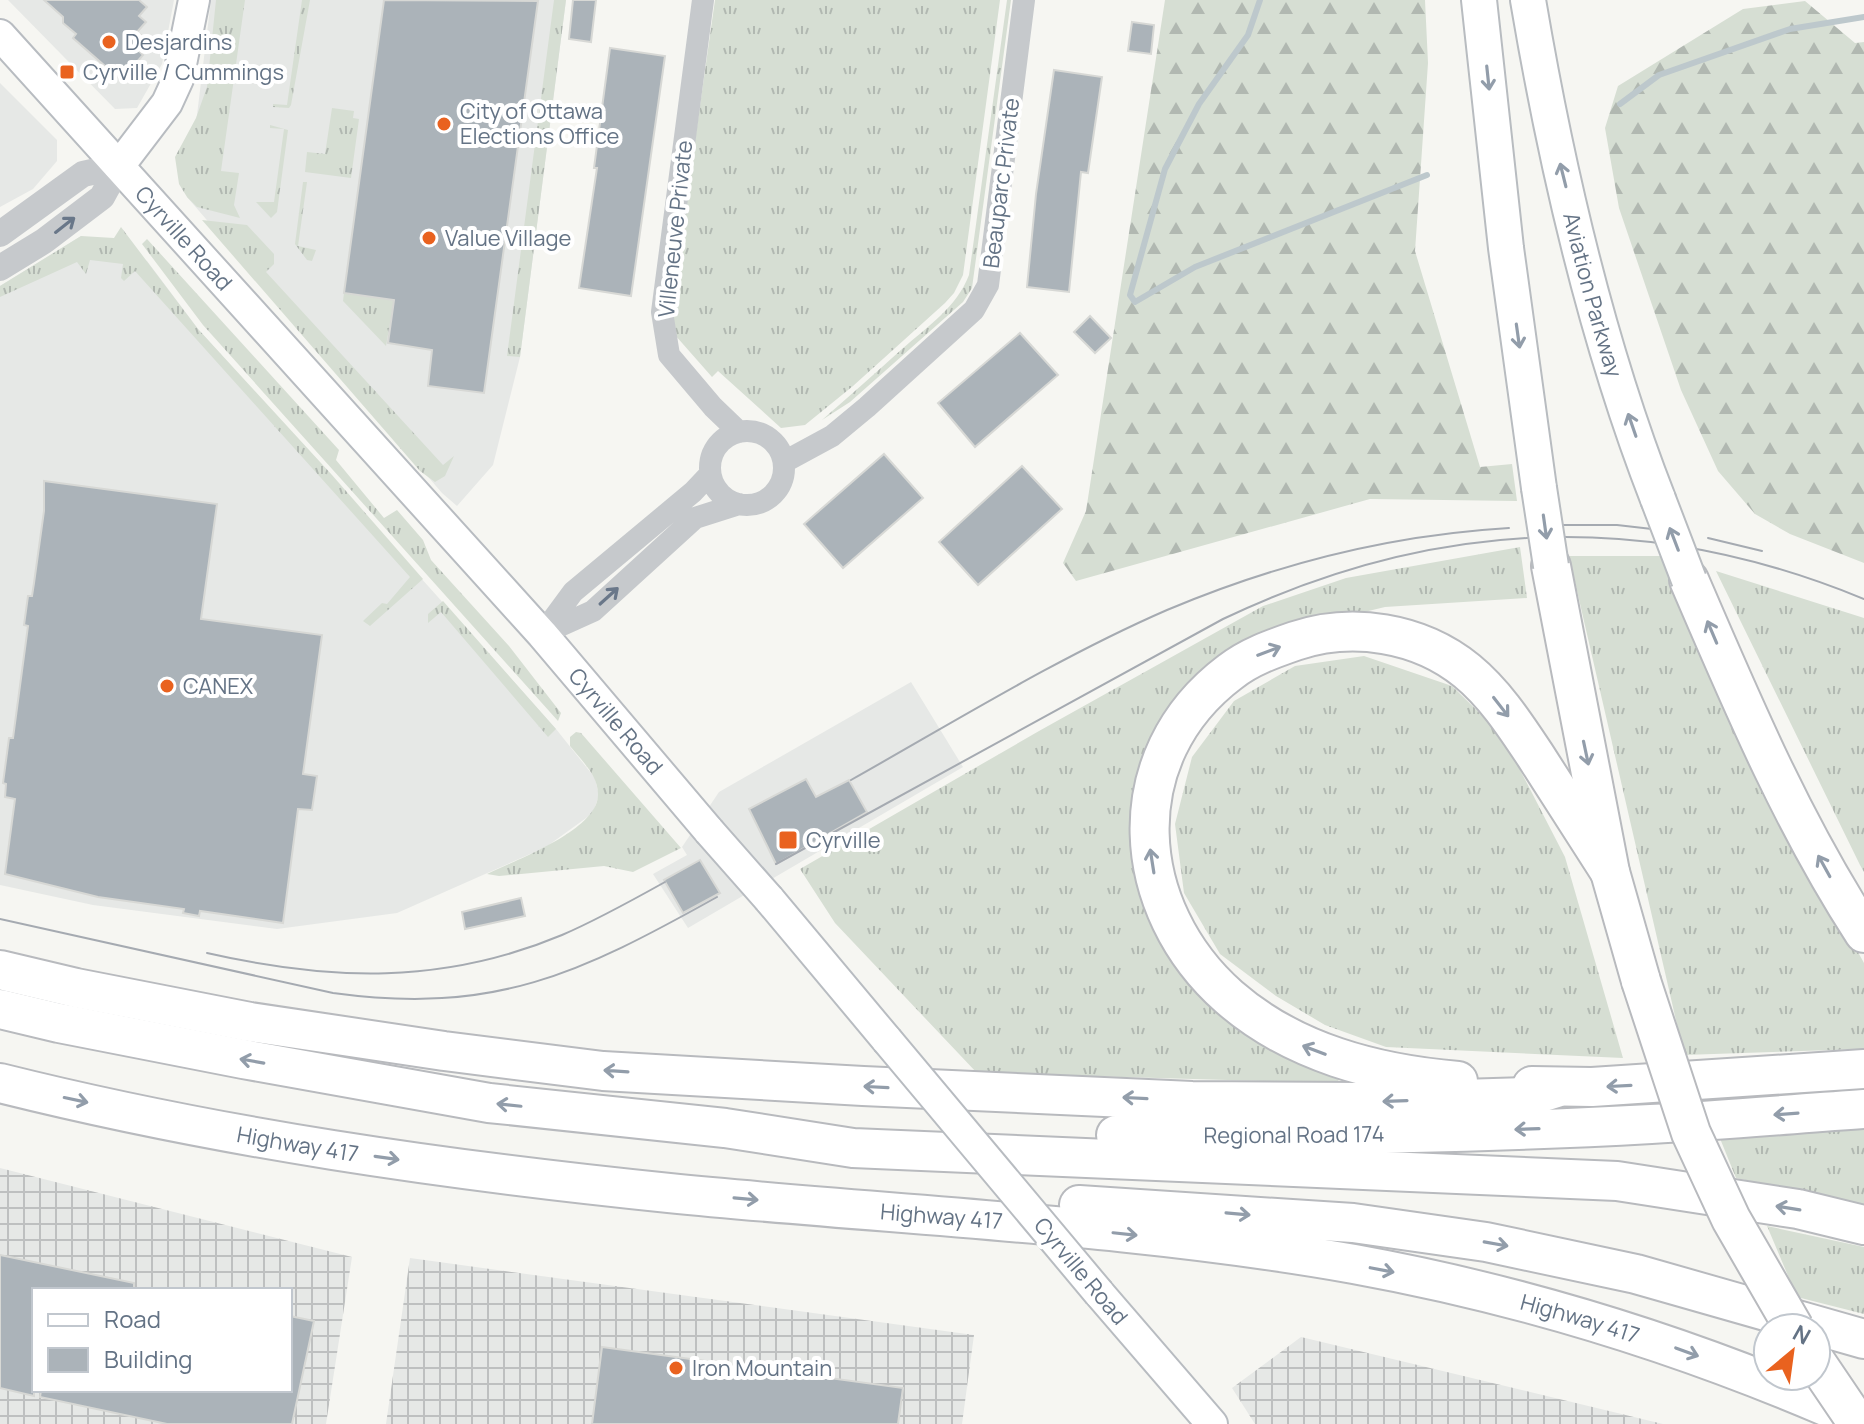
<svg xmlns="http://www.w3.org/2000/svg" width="1864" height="1424" font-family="Manrope,sans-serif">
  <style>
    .built { fill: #e6e8e6 }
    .industrial { fill: url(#industrial-grid); fill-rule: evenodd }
    .grass { fill: url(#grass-tufts) }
    .forest { fill: url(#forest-firs) }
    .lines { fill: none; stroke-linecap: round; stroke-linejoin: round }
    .stream { stroke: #bdc8cc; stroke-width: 6 }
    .building { fill: #abb3b9; stroke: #d7d8d5; stroke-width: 2 }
    .secondary-casing { stroke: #b8bcc1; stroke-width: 34 }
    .primary-casing { stroke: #b8bcc0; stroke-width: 38 }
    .motorway-casing { stroke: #b8babe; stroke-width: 42 }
    .minor { stroke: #c6c9cc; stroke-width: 22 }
    .tertiary { stroke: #c6c9cc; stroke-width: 26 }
    .secondary { stroke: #fff; stroke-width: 30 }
    .primary { stroke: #fff; stroke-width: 34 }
    .motorway { stroke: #fff; stroke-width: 38 }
    .tram { stroke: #a5aab1; stroke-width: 2 }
    .secondary-bridge-casing { stroke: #b8bcc1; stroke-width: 34; stroke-linecap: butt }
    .primary-bridge-casing { stroke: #b8bcc0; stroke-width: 38; stroke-linecap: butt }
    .motorway-bridge-casing { stroke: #b8babe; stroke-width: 42; stroke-linecap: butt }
    .secondary-bridge { stroke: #fff; stroke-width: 30 }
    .primary-bridge { stroke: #fff; stroke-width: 34 }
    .motorway-bridge { stroke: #fff; stroke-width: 38 }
    .oneway { stroke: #929daa }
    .oneway2 { stroke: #697789 }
    .poi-dot { fill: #e9621f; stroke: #fff; stroke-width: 3 }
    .labels { text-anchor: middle; stroke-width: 8; stroke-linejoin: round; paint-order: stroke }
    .poi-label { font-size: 22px; fill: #647385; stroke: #fff; text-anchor: start }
    .street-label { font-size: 22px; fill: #647385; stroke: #fff }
  </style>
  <defs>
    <pattern id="industrial-grid" width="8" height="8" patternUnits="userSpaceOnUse" patternTransform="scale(2)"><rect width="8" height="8" fill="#e6e8e6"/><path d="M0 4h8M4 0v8" fill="none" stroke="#bec0c0"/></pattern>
    <pattern id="grass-tufts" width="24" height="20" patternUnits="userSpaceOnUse" patternTransform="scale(2)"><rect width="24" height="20" fill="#d6ded3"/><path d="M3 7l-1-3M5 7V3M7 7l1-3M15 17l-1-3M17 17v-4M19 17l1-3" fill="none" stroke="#b1b8b1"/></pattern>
    <pattern id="forest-firs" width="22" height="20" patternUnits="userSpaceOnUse" patternTransform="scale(2)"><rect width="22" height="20" fill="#d6ded3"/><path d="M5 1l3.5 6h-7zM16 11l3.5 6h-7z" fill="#b1b8b1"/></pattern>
  </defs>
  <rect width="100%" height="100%" fill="#f6f6f2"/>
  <path class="built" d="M8 0H174L162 64 137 108 115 109Z
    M211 0H566L520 357 493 465 457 506 442 493 187 197Z
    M0 83 57 140V161L33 189 0 207Z
    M81 236 147 261 198 329 556 729 595 778 599 795 593 813 546 847 397 913 277 929 93 905 0 885V286Z
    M911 682 963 767 688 928 653 874 687 855 682 847 719 792Z"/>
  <path class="industrial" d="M0 1168 352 1257 326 1424H0ZM34 1290H290V1390H34Z
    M410 1258 974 1335 962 1424H386Z
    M1301 1337 1663 1424H1255L1232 1388Z"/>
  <path class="grass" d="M216 0H245L221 171 239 173 234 205 240 218 197 207 187 197 179 184 175 157 196 118 207 87Z
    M302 0H310L291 105 289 108 273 107V104L287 105Z
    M554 0H566L520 357 507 356Z
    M715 0H1000L963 275 954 293 945 303 853 386 805 425 781 428 718 371 712 377 675 335 671 310Z
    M1007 0H1011L972 288 963 302 850 402 822 420C849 396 876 373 902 349 927 327 957 307 969 275Z
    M332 108 354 111 353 118 359 119 351 178 305 172 307 152 325 154Z
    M270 125 288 130 277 212 271 218 256 202H274L284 129 270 128Z
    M303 182H307L298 246 316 250 312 261 307 260 295 244Z
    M202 220 247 225 274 254V264L266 272 443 465 454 456 445 476 435 482 420 471Z
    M121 227 198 329 332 475 423 579 370 626 363 621 382 603 387 604 410 577 135 271 124 281 121 278 123 264 90 260 86 274 77 262 0 297V286L81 236 114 238Z
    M147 239 339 450 336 460 384 518 397 510 423 540 431 560 509 646 561 713 558 721 203 325 142 244Z
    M344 293 394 300 386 346 343 301Z
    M1520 547 1527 598 1385 607 1273 634 1191 690 1145 899 1340 1072 1338 1083 977 1073 835 923 800 869 1039 731 1263 606 1346 578Z
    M1569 556H1666L1760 776 1864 963V1049L1684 1055Z
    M1716 571 1864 618V872L1860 865Z
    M443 601 556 729 548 737 441 612 428 623V614Z
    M1364 656 1452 686 1502 735 1565 857 1623 1058 1386 1047 1325 1025 1276 996 1220 954 1184 893 1175 824 1192 757 1234 701 1295 666Z
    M576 732 581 733 681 848 633 872 604 866 499 876 487 874C515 860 599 830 598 794 598 775 581 760 570 746V737Z
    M1864 1127V1205L1736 1178 1719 1136Z
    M1767 1226 1864 1247V1314L1797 1297Z"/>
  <path class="forest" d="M1165 0H1425L1428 63 1415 251 1480 467 1512 464 1517 501 1370 499 1076 581 1063 563 1086 511Z
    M1805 1 1855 43 1864 42V563L1790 534 1755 514 1718 471 1681 390 1619 208 1605 128 1618 86 1743 9Z"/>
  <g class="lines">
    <path class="stream" d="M1260 0 1248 35 1199 104 1165 169 1130 295 1135 302 1195 267 1427 175
      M1620 104 1659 75 1790 29 1864 17"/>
  </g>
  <path class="building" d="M44 0H139L147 7 139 16 146 22 137 32 144 38 136 48 143 55 121 80 73 38 76 34 63 23V17Z
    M384 0 538 1 484 393 428 386 432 350 388 343 394 300 344 293Z
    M573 0H596L591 42 569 39Z
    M1132 22 1154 25 1151 54 1128 51Z
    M610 48 665 56 631 296 579 288 597 168H594Z
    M1054 70 1102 77 1088 173 1081 172 1069 292 1027 287 1036 194Z
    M1090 316 1111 338 1095 353 1074 332Z
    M1020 333 1058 375 975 447 938 403Z
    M884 454 923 498 843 568 804 524Z
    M1022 466 1062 509 978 585 939 542Z
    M44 481 217 504 201 619 322 635 303 774 317 776 312 810 298 809 283 923 200 911 199 916 183 913 184 909 98 897 5 874 15 799 5 797 6 784 3 783 9 738H13L28 626 24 625 28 596H32L34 583 44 511Z
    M806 779 816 797 849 780 867 812 776 864 749 809Z
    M700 860 720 893 683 913 664 880Z
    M521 898 525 916 465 929 462 912Z
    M0 1255 134 1283V1290H34V1396L0 1388Z
    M290 1316 314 1321 292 1424H167L40 1397 41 1390H290Z
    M602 1347 903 1388 898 1424H592Z"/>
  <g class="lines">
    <g class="secondary-casing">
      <g id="secondary">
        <path id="s1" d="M0 35 542 634 709 831"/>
        <path d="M119 166 167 103 178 79 194 0"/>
        <path d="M769 899 887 1040"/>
        <path d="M1099 1293 1212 1424"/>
      </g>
    </g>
    <g class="primary-casing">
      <g id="primary">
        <path d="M1479 0 1506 248 1539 488"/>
        <path id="s2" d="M1528 0C1556 165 1597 343 1658 499"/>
      </g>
    </g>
    <g class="motorway-casing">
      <g id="motorway">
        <path d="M1551 566 1610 872 1641 981"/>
        <path d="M1689 580C1741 701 1792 822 1864 933"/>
        <path d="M0 970 76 988 250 1022 444 1051 603 1071 863 1086 1192 1101 1363 1102 1527 1097 1556 1088"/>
        <path d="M0 1009 59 1023 243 1059 489 1103 725 1128 853 1148 1617 1181 1798 1209 1864 1225"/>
        <path d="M1458 1081C1376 1074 1293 1053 1229 997 1129 909 1117 757 1230 672 1249 657 1272 649 1295 641 1352 622 1419 632 1467 671 1495 694 1515 725 1535 755 1560 794 1585 833 1610 872"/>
        <path id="s3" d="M0 1083C220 1138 444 1170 669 1193 898 1216 1128 1224 1354 1264 1530 1296 1701 1350 1864 1423"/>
        <path d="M1532 1086 1592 1087 1864 1069"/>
        <path id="s4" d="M1116 1135C1294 1136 1473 1134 1651 1124 1722 1120 1793 1114 1864 1109"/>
        <path d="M1079 1205 1353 1223 1486 1242 1636 1274 1864 1339"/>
      </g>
    </g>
    <path class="minor" d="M703 0 662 312 669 355 713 407 739 432
      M710 468a37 37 0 1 1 74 0a37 37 0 1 1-74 0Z
      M784 462 832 436 867 407 974 310 988 285 1024 0
      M545 630 573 592 693 492 710 474
      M542 634 593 611 695 518 739 504"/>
    <path class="tertiary" d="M0 234 83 174 119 166
      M0 268 44 241 102 197 119 166"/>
    <use href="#secondary" class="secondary"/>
    <use href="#primary" class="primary"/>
    <use href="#motorway" class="motorway"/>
    <path class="tram" d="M1557 525H1617L1652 529
      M1708 538 1762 551
      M851 780C954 722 1059 657 1167 610 1276 564 1391 535 1509 528
      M776 864 1223 619C1435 518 1646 509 1864 599
      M0 919 333 993C495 1015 579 974 717 897
      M207 953C330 981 443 985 562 935 597 920 631 901 665 882"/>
    <g class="secondary-bridge-casing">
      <path id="secondary-bridge" d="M709 831 769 899
        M887 1040 1099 1293"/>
    </g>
    <g class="primary-bridge-casing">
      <path id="primary-bridge" d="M1539 488 1551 566
        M1658 499 1689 580"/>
    </g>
    <g class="motorway-bridge-casing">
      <path id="motorway-bridge" d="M1641 981 1691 1133 1731 1219 1794 1328
        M1816 1362 1858 1424"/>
    </g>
    <use href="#secondary-bridge" class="secondary-bridge"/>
    <use href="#primary-bridge" class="primary-bridge"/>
    <use href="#motorway-bridge" class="motorway-bridge"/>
  </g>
  <defs><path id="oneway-shaft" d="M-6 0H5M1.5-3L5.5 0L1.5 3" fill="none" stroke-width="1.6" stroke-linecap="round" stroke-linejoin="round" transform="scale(2)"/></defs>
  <g class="oneway">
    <use href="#oneway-shaft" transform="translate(1488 78) rotate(84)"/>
    <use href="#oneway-shaft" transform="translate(1563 175) rotate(-104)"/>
    <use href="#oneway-shaft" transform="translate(1518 336) rotate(82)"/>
    <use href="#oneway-shaft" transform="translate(1632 425) rotate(-109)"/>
    <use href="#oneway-shaft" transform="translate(1545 527) rotate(82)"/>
    <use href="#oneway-shaft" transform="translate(1674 539) rotate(-111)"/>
    <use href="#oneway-shaft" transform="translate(1712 632) rotate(-113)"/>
    <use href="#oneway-shaft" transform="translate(1269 651) rotate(-21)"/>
    <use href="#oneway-shaft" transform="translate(1501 707) rotate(52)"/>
    <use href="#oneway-shaft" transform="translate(1586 753) rotate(78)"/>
    <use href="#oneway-shaft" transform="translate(1152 861) rotate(-99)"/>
    <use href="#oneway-shaft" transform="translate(1824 866) rotate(-119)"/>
    <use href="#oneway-shaft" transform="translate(1314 1050) rotate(-159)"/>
    <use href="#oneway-shaft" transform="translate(252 1061) rotate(-170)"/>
    <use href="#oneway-shaft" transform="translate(616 1071) rotate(-176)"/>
    <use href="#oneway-shaft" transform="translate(1619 1086) rotate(177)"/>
    <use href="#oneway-shaft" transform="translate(876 1087) rotate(-177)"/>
    <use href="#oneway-shaft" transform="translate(1135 1098) rotate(-177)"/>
    <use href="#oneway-shaft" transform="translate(76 1100) rotate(12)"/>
    <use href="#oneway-shaft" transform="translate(1395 1101) rotate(178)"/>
    <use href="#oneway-shaft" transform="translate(509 1105) rotate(-174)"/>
    <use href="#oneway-shaft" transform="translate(1786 1114) rotate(176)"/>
    <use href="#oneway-shaft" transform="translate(1527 1129) rotate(178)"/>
    <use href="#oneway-shaft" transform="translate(387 1158) rotate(8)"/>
    <use href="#oneway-shaft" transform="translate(746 1199) rotate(5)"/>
    <use href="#oneway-shaft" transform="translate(1788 1208) rotate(-171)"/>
    <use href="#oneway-shaft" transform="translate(1238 1214) rotate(5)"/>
    <use href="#oneway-shaft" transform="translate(1125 1234) rotate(6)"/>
    <use href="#oneway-shaft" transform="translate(1496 1244) rotate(10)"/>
    <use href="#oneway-shaft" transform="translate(1382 1270) rotate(11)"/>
    <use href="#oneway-shaft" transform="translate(1687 1352) rotate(20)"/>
  </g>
  <g class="oneway2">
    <use href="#oneway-shaft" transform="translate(65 225) rotate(-38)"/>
    <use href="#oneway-shaft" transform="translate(609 596) rotate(-42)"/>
  </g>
  <g class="poi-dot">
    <circle cx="109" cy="42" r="8"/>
    <rect x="59" y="64" width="16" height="16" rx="4"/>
    <circle cx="444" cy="124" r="8"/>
    <circle cx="429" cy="238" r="8"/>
    <circle cx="167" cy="686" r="8"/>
    <rect x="778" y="830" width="20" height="20" rx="4"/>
    <circle cx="676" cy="1368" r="8"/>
  </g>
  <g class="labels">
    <g class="poi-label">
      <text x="125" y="50">Desjardins</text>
      <text x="83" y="80">Cyrville / Cummings</text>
      <text x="460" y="119">City of Ottawa<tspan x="460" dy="25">Elections Office</tspan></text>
      <text x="445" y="246">Value Village</text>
      <text x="183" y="694">CANEX</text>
      <text x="806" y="848">Cyrville</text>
      <text x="692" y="1376">Iron Mountain</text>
    </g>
    <g class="street-label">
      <text transform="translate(1001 183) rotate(-83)" y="8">Beauparc Private</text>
      <text transform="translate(675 229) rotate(-84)" y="8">Villeneuve Private</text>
      <text dy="8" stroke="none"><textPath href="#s1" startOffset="274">Cyrville Road</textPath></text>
      <text dy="8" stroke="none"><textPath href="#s2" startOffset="302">Aviation Parkway</textPath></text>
      <text dy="8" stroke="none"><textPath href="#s1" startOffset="922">Cyrville Road</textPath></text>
      <text dy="8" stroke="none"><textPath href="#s4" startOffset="178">Regional Road 174</textPath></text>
      <text dy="8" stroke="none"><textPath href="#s3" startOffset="304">Highway 417</textPath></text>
      <text dy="8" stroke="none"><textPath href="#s3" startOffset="952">Highway 417</textPath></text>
      <text transform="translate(1081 1271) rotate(50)" y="8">Cyrville Road</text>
      <text dy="8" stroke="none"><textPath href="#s3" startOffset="1600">Highway 417</textPath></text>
    </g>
  </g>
  <rect x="32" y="1288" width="260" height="104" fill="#ffffff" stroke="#c1c7ce" stroke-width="2"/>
  <rect x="48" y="1314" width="40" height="12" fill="#ffffff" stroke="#c1c7ce" stroke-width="2"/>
  <text x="104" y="1328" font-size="24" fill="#647385">Road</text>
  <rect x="48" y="1348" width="40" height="24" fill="#abb3b9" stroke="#c1c7ce" stroke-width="2"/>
  <text x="104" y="1368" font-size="24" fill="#647385">Building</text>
  <g transform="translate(1792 1352) rotate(29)"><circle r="38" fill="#ffffff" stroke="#c1c7ce" stroke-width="2"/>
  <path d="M0-6L14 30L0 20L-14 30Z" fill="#e9621f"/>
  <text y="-12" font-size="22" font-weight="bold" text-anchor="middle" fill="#647385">N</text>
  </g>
</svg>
